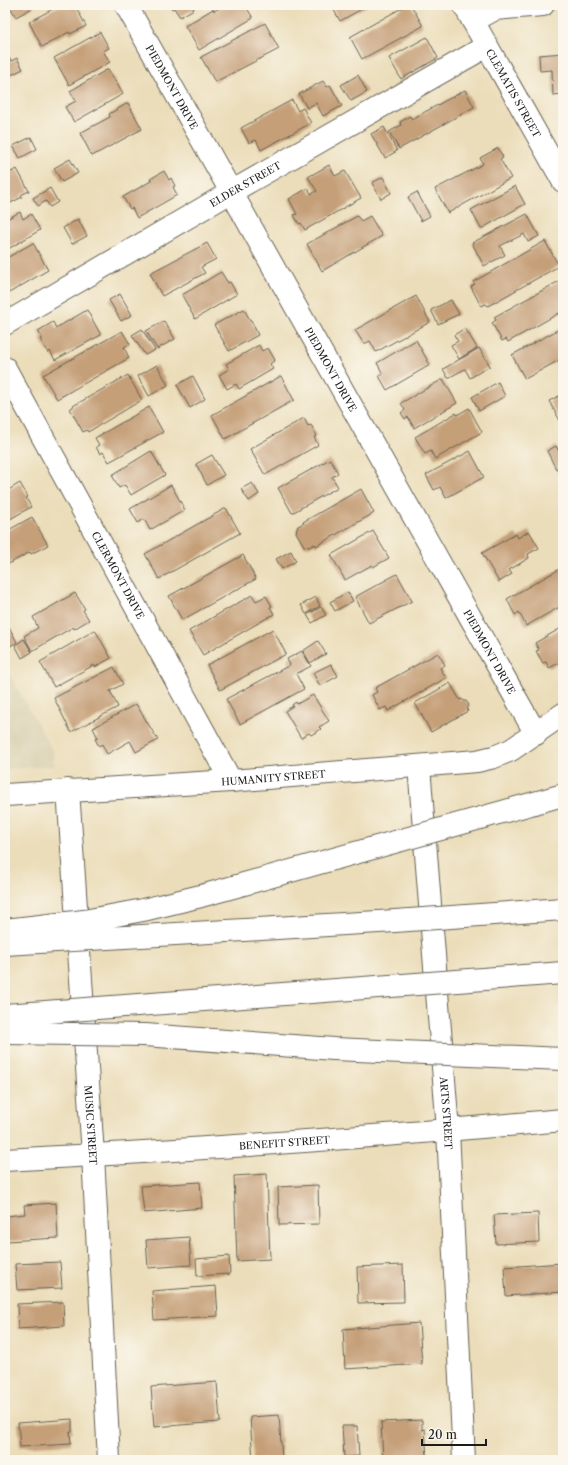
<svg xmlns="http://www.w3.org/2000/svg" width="568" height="1465" font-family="'Libre Caslon Text',serif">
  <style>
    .built { fill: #d9d0b1 }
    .building { fill: #c59f78 }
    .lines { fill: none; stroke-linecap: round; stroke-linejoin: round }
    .minor-casing { stroke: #646053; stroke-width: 24 }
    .minor { stroke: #fff; stroke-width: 22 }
    .motorway-bridge-casing { stroke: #646053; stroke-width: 24; stroke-linecap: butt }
    .motorway-bridge { stroke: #fff; stroke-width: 22 }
    .labels { text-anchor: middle; stroke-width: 3; stroke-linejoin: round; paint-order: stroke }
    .street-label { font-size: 10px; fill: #1c1c1c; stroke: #fbf7ec }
  </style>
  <rect width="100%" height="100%" fill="#fbf7ec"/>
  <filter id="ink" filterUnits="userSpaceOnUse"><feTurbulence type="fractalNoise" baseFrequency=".025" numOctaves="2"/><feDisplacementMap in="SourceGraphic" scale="8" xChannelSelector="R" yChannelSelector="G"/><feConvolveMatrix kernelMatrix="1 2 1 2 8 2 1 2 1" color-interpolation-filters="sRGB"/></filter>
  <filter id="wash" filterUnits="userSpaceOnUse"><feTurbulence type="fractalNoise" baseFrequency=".012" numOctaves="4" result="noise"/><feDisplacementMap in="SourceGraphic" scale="16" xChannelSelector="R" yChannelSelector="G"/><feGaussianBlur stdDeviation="0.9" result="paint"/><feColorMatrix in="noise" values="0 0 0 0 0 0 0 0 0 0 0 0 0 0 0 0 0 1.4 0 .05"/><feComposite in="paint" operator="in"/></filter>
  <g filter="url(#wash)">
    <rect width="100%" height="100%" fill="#ebddb9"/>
    <path class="built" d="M5 667 53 751 54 766 5 769Z"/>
    <g id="blocks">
      <path class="building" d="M9 5H32L34 7 16 17Z
        M60 5H75L86 26 70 34 69 32 42 47 29 22Z
        M170 5H196L193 7 194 9 180 17 174 8 172 9Z
        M225 5H245L253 18 199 50 185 26 213 9 214 11Z
        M331 5H369L340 21Z
        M407 5H411L423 26 362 59 350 37Z
        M265 23 279 49 215 82 201 57Z
        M100 32 109 48 103 51 110 62 69 85 54 58Z
        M427 37 438 58 401 79 389 58Z
        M5 53H6L11 61 17 58 23 69 5 78Z
        M563 53V94L553 95 552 70 540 71 539 55Z
        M108 69 123 94 74 122 65 107 76 101 70 91Z
        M358 75 367 92 351 101 341 85Z
        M323 81 327 87 330 85 342 106 323 116 316 103 307 108 299 94Z
        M465 90 474 107 399 149 389 132 401 125 400 122 410 116 412 119Z
        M292 100 298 111 303 108 311 123 261 150 256 140 249 143 241 128Z
        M128 103 142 129 92 156 80 133 110 117 109 114Z
        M384 127 397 151 385 158 371 134Z
        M31 137 37 149 20 158 13 146Z
        M498 148 503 157 500 159 511 178 448 213 435 189 483 164 480 158Z
        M70 159 78 173 62 182 54 168Z
        M329 165 335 176 345 171 361 198 305 230 301 223 299 224 294 215 297 214 289 199 308 188 311 194 317 191 308 177Z
        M17 169 29 191 21 195 22 197 5 206V175Z
        M164 171 169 180 171 178 175 186 173 187 177 195 137 218 132 208 130 209 123 197 151 181 150 179Z
        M383 177 391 193 381 199 372 183Z
        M515 186 525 204 481 229 471 210Z
        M50 188 58 202 50 207 46 201 38 206 33 198Z
        M417 192 430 216 421 221 408 197Z
        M20 212 23 219 31 214 40 230 5 251V220Z
        M527 214 539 236 528 242 524 234 500 246 505 255 484 266 472 243Z
        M357 216 361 221 370 216 382 236 322 271 307 244Z
        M78 219 87 236 72 244 63 228Z
        M545 241 559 266 488 306 486 304 481 306 471 287 475 284 473 282Z
        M33 243 48 270 9 293 5 286V259Z
        M207 243 216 259 201 267 205 273 162 296 150 273Z
        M221 272 228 283 230 282 237 294 195 319 182 295Z
        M563 279V311L508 342 506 339 502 341 492 323 496 320 494 317Z
        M120 294 132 315 121 321 109 300Z
        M416 296 430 322 376 352 370 341 364 344 355 330Z
        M451 300 459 314 438 324 431 310Z
        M244 309 250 320H251L258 335 229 351 214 325Z
        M87 310 101 335 55 360 50 351 48 353 40 339 42 338 38 331 53 322 56 328Z
        M164 321 175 339 157 349 146 331Z
        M563 327V358L525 379 512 355Z
        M465 328 477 348 459 359 451 345 458 341 454 335Z
        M142 329 155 350 145 355 132 335Z
        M122 331 130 344 124 347 129 358 57 399 43 375Z
        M416 340 430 365 387 390 379 376 383 374 377 363Z
        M259 345 262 351 268 348 275 360 270 364 273 369 239 389 236 384 227 389 219 375 229 369 226 364Z
        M479 348 490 366 470 378 465 369 448 378 443 369Z
        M157 365 168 385 149 396 138 376Z
        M128 375 142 400 88 432 87 430 83 432 70 409 73 407V406Z
        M193 376 205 399 190 408 177 385Z
        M281 376 294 400 225 439 212 415Z
        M443 379 457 403 414 428 408 417 405 419 401 413 405 410 401 403Z
        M498 382 505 396 479 411 472 397Z
        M563 394V426L549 401Z
        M149 407 163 432 109 462 103 452 100 454 96 447 99 445 95 438Z
        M469 408 482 432 435 459 431 451 425 454 415 437 456 413 457 415Z
        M304 418 308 426 311 425 317 436 314 437 318 445 265 475 250 449Z
        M556 446 563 458V465L556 469 547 451Z
        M151 451 165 475 131 495 125 485 119 488 112 475Z
        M470 451 484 477 446 498 440 487 434 490 426 475Z
        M212 455 224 475 207 485 196 464Z
        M330 459 338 473 332 477 338 487 292 513 278 488Z
        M563 466V481L557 469Z
        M20 483 28 497 26 498 31 507 5 522V492Z
        M252 483 259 494 249 501 241 489Z
        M171 485 185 510 150 530 144 519 138 523 130 509Z
        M361 489 374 513 316 546 315 544 309 547 304 546 296 532 298 526 304 523 303 522Z
        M226 508 240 533 159 579 145 554Z
        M32 517 48 545 31 554 30 552 5 566V532Z
        M373 531 389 558 373 567 372 565 345 580 331 555Z
        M529 531 539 548 528 554 529 558 509 570 512 574 499 582 482 553 516 534 518 538Z
        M291 551 296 561 282 569 276 559Z
        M243 555 256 579 182 620 169 596Z
        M563 567V605L526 626 519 612 515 615 507 599Z
        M397 574 412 601 369 623 355 597Z
        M348 592 353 601 335 611 330 602Z
        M75 593 85 609 83 610 89 620 74 629 73 627 32 651 24 636 38 628 33 617Z
        M252 595 256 601 266 596 272 606 270 607 274 614 203 655 189 631Z
        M316 597 320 606 306 614 301 605Z
        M321 607 326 615 312 623 307 615Z
        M7 623 17 642 5 649V624Z
        M563 627V661L549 668 546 662 543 663 536 651 539 650 535 643Z
        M273 629 286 654 220 690 207 665Z
        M95 630 111 658 95 667 94 665 54 687 40 662Z
        M24 639 32 652 22 658 15 645Z
        M318 641 326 654 310 663 303 651Z
        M302 651 311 666 296 674 304 689 240 724 226 699 290 665 287 659Z
        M438 653 445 665 440 668 446 678 388 711 386 707 380 710 372 695 377 692 375 688Z
        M331 664 338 676 320 686 313 673Z
        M114 667 123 684 110 691 118 707 71 732 54 698Z
        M450 683 460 700 462 699 464 701H466L469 705 467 709 468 711 431 732 415 703Z
        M313 695 329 721 319 727 321 729 311 735 309 733 301 738 285 711 293 706 292 705 296 702 297 704Z
        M136 704 158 740 136 752 130 741 107 754 102 744 99 746 95 739 98 738 93 728Z
        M267 1174 270 1259 237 1261 234 1176Z
        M200 1182 202 1208 144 1213 141 1186Z
        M318 1185 319 1224 279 1225 278 1187Z
        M56 1203 58 1238 7 1241 6 1216 25 1214 24 1205Z
        M538 1213 539 1242 496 1244 494 1215Z
        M189 1237 191 1265 148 1268 146 1240Z
        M229 1256 230 1274 197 1276 196 1259Z
        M60 1262 62 1288 17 1290 15 1264Z
        M563 1263V1292L506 1296 504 1267Z
        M403 1265 404 1302 358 1303 357 1267Z
        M216 1286 218 1316 154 1320 152 1291Z
        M63 1302 64 1326 18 1329 17 1304Z
        M419 1323 422 1364 345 1369 343 1329Z
        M217 1382 220 1422 154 1427 151 1387Z
        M279 1415 282 1458 253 1460 250 1417Z
        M72 1419V1432H70L71 1444 20 1447 18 1423Z
        M422 1420V1430L425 1429 427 1459 383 1460 381 1422Z
        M342 1426H357L359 1456 344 1457Z"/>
    </g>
  </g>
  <g filter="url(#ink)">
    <use href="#blocks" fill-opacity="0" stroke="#646053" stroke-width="1"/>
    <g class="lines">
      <g class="minor-casing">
        <g id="minor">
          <path id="s1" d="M126 5 536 734"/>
          <path id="s2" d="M464 5 563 181"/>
          <path d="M473 21 495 9 543 5"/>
          <path id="s3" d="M5 324 231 192 487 46"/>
          <path id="s4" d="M5 368 231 781"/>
          <path id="s5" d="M419 766 448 1130 464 1460"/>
          <path id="s6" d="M68 790 93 1155 109 1460"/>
          <path id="s7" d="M5 795 231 781 477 761 494 757 511 750 563 714"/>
          <path id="s8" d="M5 1160C191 1150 377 1137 563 1120"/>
        </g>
      </g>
      <use href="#minor" class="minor"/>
      <g class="motorway-bridge-casing">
        <path id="motorway-bridge" d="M5 930 84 921 143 910 201 896 563 795
          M5 944 395 921 563 909
          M5 1015 563 973
          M5 1033 145 1035 334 1049 563 1059"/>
      </g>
      <use href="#motorway-bridge" class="motorway-bridge"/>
    </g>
  </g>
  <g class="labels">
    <g class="street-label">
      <text dy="4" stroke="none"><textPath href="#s1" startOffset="94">PIEDMONT DRIVE</textPath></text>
      <text dy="4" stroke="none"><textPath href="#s2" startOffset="101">CLEMATIS STREET</textPath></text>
      <text dy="4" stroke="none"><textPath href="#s3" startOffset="278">ELDER STREET</textPath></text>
      <text dy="4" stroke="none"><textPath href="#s1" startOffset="418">PIEDMONT DRIVE</textPath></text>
      <text dy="4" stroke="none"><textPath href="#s4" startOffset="236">CLERMONT DRIVE</textPath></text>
      <text dy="4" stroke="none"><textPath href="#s1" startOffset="742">PIEDMONT DRIVE</textPath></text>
      <text dy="4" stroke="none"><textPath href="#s7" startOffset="269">HUMANITY STREET</textPath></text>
      <text dy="4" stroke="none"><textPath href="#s5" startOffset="348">ARTS STREET</textPath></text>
      <text dy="4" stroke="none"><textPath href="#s6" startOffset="336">MUSIC STREET</textPath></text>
      <text dy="4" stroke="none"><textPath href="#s8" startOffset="280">BENEFIT STREET</textPath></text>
    </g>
  </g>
  <rect width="568" height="1465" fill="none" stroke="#fbf7ec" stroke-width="20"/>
  <path d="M422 1439v6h64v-6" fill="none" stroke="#1c1c1c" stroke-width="2"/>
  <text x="428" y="1439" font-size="12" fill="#1c1c1c" stroke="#fbf7ec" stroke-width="3" paint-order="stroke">20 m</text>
</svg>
